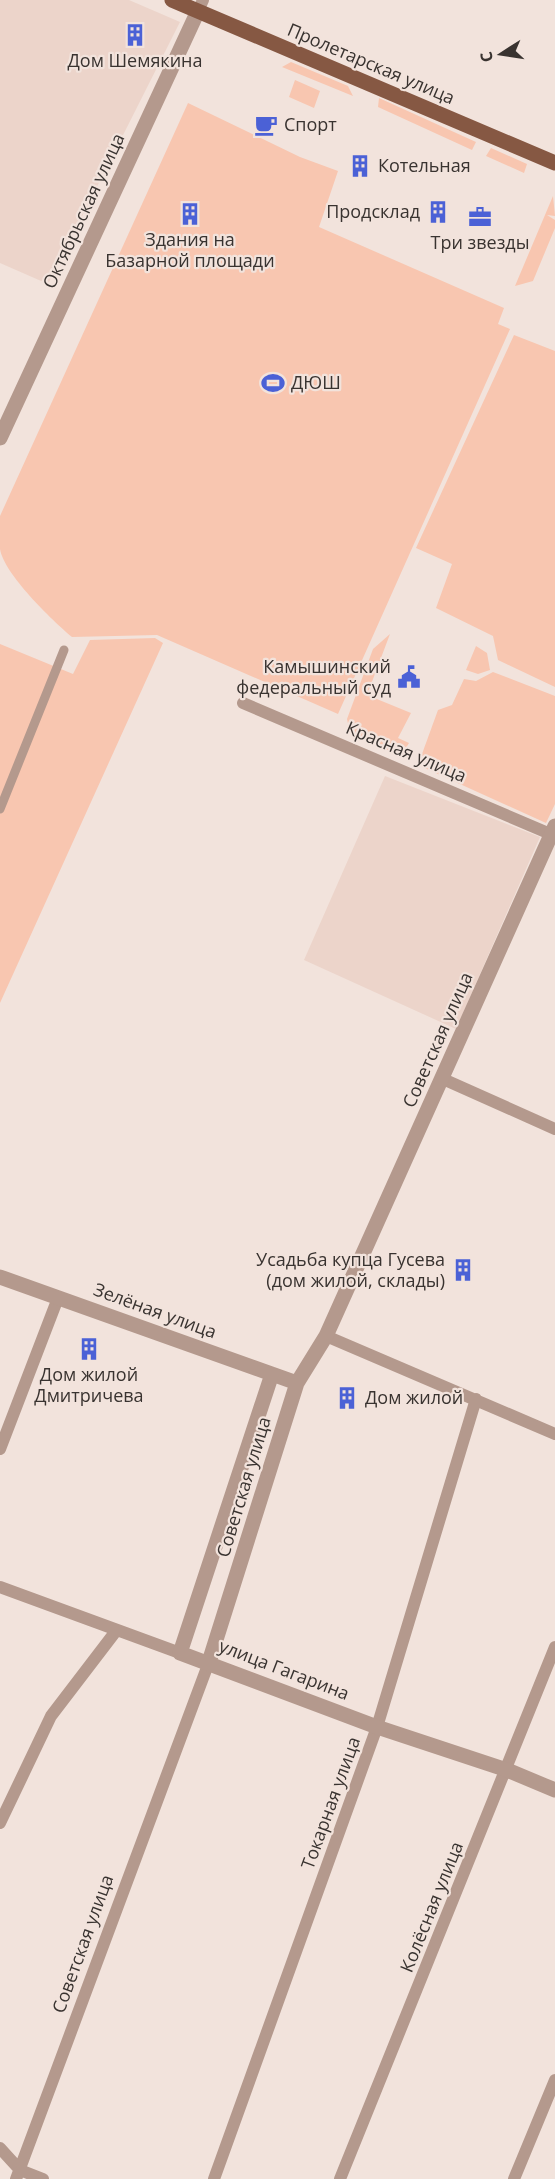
<svg xmlns="http://www.w3.org/2000/svg" width="555" height="2179" font-family="'Open Sans',sans-serif">
  <style>
    .built { fill: #ecd4ca }
    .green { fill: #f8c6b0 }
    .lines { fill: none; stroke-linecap: round; stroke-linejoin: round }
    .pedestrian { stroke: #b4998d; stroke-width: 9 }
    .minor { stroke: #b4998d; stroke-width: 12 }
    .tertiary { stroke: #b4998d; stroke-width: 15 }
    .primary { stroke: #865843; stroke-width: 15 }
    .labels { text-anchor: middle; stroke-width: 4.5; stroke-linejoin: round; paint-order: stroke }
    .poi-label { font-size: 18px; fill: #393330; stroke: #f2e3dc }
    .street-label { font-size: 18px; fill: #393330; stroke: #f2e3dc }
  </style>
  <rect width="100%" height="100%" fill="#f2e3dc"/>
  <path class="built" d="M0 0H129L180 22 48 284 0 263Z
    M385 776 540 837 456 1029 304 960Z"/>
  <path class="green" d="M291 62 348 86 353 96 282 67Z
    M295 80 320 91 314 108 289 97Z
    M379 98 476 142 472 150 378 107Z
    M188 103 300 157 338 171 319 227 504 308 498 324 510 329 338 714 157 635 72 637C52 620 4 574 0 549 0 539 0 526 0 516Z
    M491 148 527 164 524 173 486 156Z
    M553 196 555 216 547 215 555 220V228L533 281 515 286Z
    M514 335 555 351V687L498 660 493 636 436 608 452 564 416 548Z
    M390 634 367 695 411 713 398 738 409 743 401 756 350 733 347 719 373 649Z
    M155 638 163 643 0 1003V644L73 674 90 640Z
    M476 646 487 653 490 670 478 674 466 670Z
    M493 672 555 696V804L546 823 418 765 438 710 452 705 464 679 476 681Z"/>
  <g class="lines">
    <path class="pedestrian" d="M0 809 64 650"/>
    <path class="minor" d="M198 11 203 0
      M243 703 555 836
      M443 1079 555 1129
      M326 1336 555 1434
      M0 1449 58 1298
      M0 1587 180 1653
      M0 1823 51 1716 116 1631
      M0 2148 20 2170 43 2179
      M16 2179 209 1662
      M214 2179 377 1727 476 1399
      M340 2179 555 1647
      M514 2179 555 2080"/>
    <path class="tertiary" d="M0 438 198 11
      M0 1277 297 1383
      M272 1374 180 1653 377 1727 507 1770 555 1790
      M209 1662 297 1383 326 1336 555 826"/>
    <path class="primary" d="M172 0 555 163"/>
  </g>
  <defs>
    <g id="building-bare" transform="scale(1.8)"><path d="M-4-6H4V6H1V3H-1V6H-4ZM-2.5-4.3h1.7v1.8h-1.7ZM.8-4.3h1.7v1.8H.8ZM-2.5-1h1.7V.8h-1.7ZM.8-1h1.7V.8H.8Z" fill="#4b61d6" stroke="#f2e3dc" stroke-width="2.5" paint-order="stroke"/></g>
    <g id="cafe-bare" transform="scale(1.8)"><path d="M-5.5-4.5H6V0H3Q3 3.5 0 3.5H-2.5Q-5.5 3.5-5.5 0ZM3-3.2v2h1.7v-2ZM-6 4.5H4V6H-6Z" fill="#4b61d6" stroke="#f2e3dc" stroke-width="2.5" paint-order="stroke"/></g>
    <g id="office-bare" transform="scale(1.8)"><path d="M-6-3h4V-5.5h4V-3h4V5H-6ZM-1-4.5V-3h2v-1.5ZM-6 0V1H6V0Z" fill="#4b61d6" stroke="#f2e3dc" stroke-width="2.5" paint-order="stroke"/></g>
    <g id="stadium-bare" transform="scale(1.8)"><path d="M0-5a6.5 5 0 1 0 0 10a6.5 5 0 1 0 0-10ZM-3.5-1.8h7v3.6h-7Z" fill="#4b61d6" stroke="#f2e3dc" stroke-width="2.5" paint-order="stroke"/></g>
    <g id="civic-bare" transform="scale(1.8)"><path d="M-.6-6.5H3V-4.5H.6V-3L4-1V1h2V6H-6V1h2V-1L-.6-3ZM-1.2 2.5V6h2.4V2.5Z" fill="#4b61d6" stroke="#f2e3dc" stroke-width="2.5" paint-order="stroke"/></g>
  </defs>
  <g fill-rule="evenodd">
    <use href="#building-bare" x="135" y="35"/>
    <use href="#cafe-bare" x="266" y="125"/>
    <use href="#building-bare" x="360" y="166"/>
    <use href="#building-bare" x="438" y="212"/>
    <use href="#building-bare" x="190" y="214"/>
    <use href="#office-bare" x="480" y="217"/>
    <use href="#stadium-bare" x="273" y="383"/>
    <use href="#civic-bare" x="409" y="677"/>
    <use href="#building-bare" x="463" y="1270"/>
    <use href="#building-bare" x="89" y="1349"/>
    <use href="#building-bare" x="347" y="1398"/>
  </g>
  <g class="labels">
    <g class="poi-label">
      <text x="135" y="67">Дом Шемякина</text>
      <text x="284" y="131" text-anchor="start">Спорт</text>
      <text x="378" y="172" text-anchor="start">Котельная</text>
      <text x="420" y="218" text-anchor="end">Продсклад</text>
      <text x="190" y="246">Здания на<tspan x="190" dy="21">Базарной площади</tspan></text>
      <text x="480" y="249">Три звезды</text>
      <text x="291" y="389" text-anchor="start">ДЮШ</text>
      <text x="391" y="673" text-anchor="end">Камышинский<tspan x="391" dy="21">федеральный суд</tspan></text>
      <text x="445" y="1266" text-anchor="end">Усадьба купца Гусева<tspan x="445" dy="21">(дом жилой, склады)</tspan></text>
      <text x="89" y="1381">Дом жилой<tspan x="89" dy="21">Дмитричева</tspan></text>
      <text x="365" y="1404" text-anchor="start">Дом жилой</text>
    </g>
    <g class="street-label">
      <text transform="translate(371 64) rotate(23)" y="6">Пролетарская улица</text>
      <text transform="translate(84 211) rotate(-65)" y="6">Октябрьская улица</text>
      <text transform="translate(406 752) rotate(23)" y="6">Красная улица</text>
      <text transform="translate(438 1040) rotate(-66)" y="6">Советская улица</text>
      <text transform="translate(155 1311) rotate(20)" y="6">Зелёная улица</text>
      <text transform="translate(244 1487) rotate(-73)" y="6">Советская улица</text>
      <text transform="translate(284 1670) rotate(21)" y="6">улица Гагарина</text>
      <text transform="translate(331 1803) rotate(-70)" y="6">Токарная улица</text>
      <text transform="translate(432 1907) rotate(-68)" y="6">Колёсная улица</text>
      <text transform="translate(83 1944) rotate(-70)" y="6">Советская улица</text>
    </g>
  </g>
  <g transform="translate(501 54) rotate(258)" stroke="#f2e3dc" stroke-width="4.5" paint-order="stroke">
  <path d="M0-4.5L10 22L0 15L-10 22Z" fill="#393330"/>
  <text y="-9" font-size="16" font-weight="bold" text-anchor="middle" fill="#393330">С</text>
  </g>
</svg>
